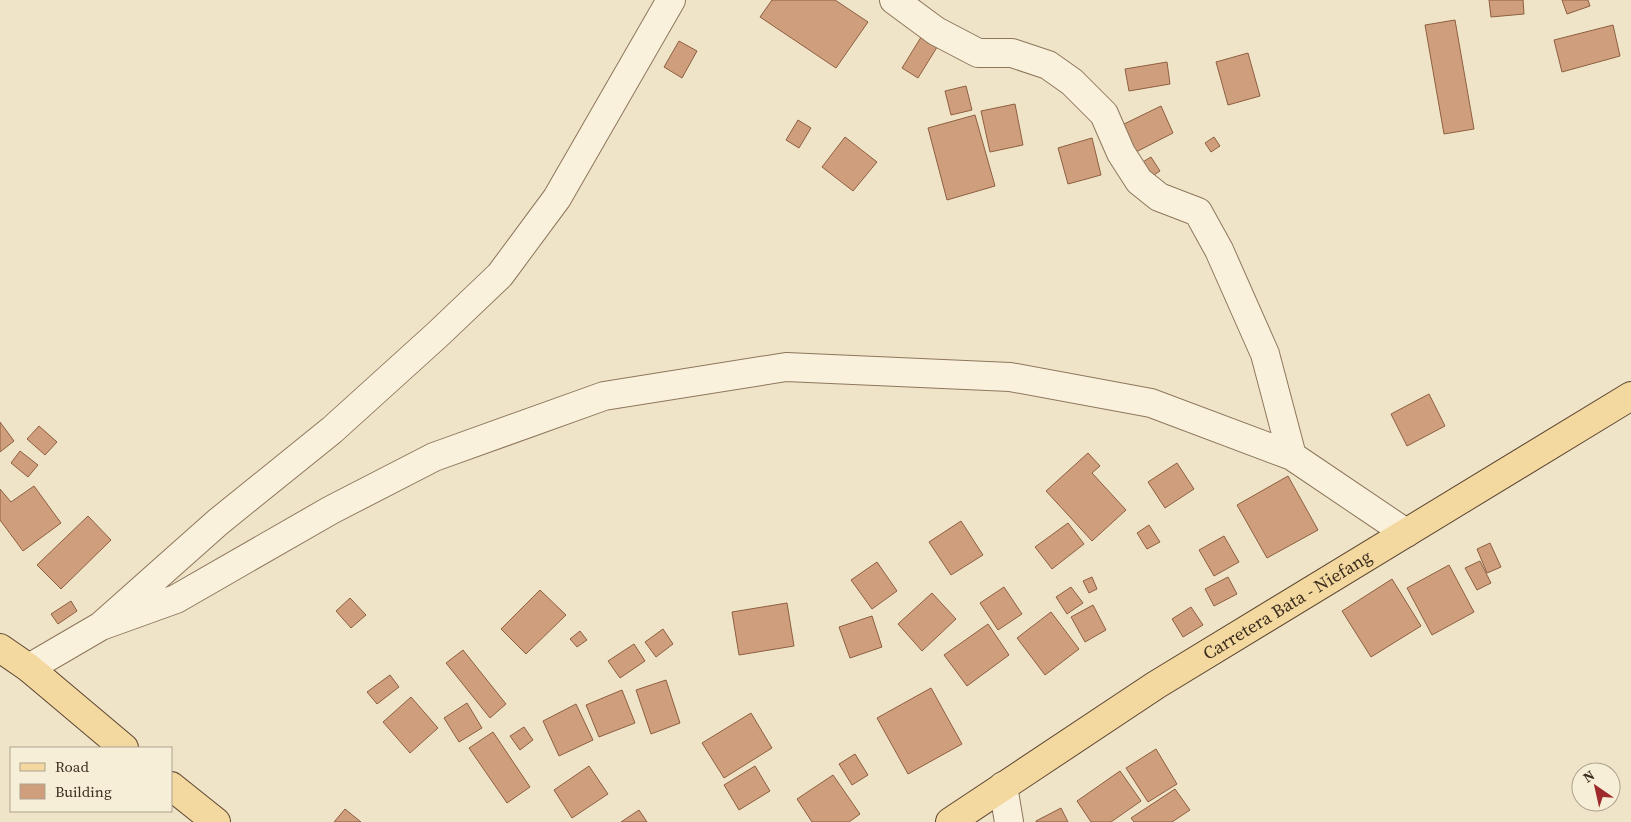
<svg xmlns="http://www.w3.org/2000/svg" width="1631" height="822" font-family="'Source Serif 4',serif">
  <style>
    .building { fill: #cf9f7d; stroke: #8d5f41 }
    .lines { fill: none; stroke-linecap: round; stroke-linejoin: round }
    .minor-casing { stroke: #8d765c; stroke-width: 30 }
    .major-casing { stroke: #5b4430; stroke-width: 30 }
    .minor { stroke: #faf1dc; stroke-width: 28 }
    .major { stroke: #f3d9a0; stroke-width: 28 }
    .labels { text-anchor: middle; stroke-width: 4.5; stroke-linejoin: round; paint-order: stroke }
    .street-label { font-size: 18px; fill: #3d2e20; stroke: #f7eed8 }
  </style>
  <rect width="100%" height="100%" fill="#f0e4c8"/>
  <path class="building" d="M772 0H835L868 22 836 68 760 17Z
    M1489 0H1523L1524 14 1491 17Z
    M1562 0H1588L1590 6 1567 14Z
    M1455 20 1474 129 1444 134 1425 25Z
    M1613 25 1620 56 1562 72 1554 40Z
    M923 34 939 44 918 78 902 68Z
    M679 41 697 51 682 78 664 67Z
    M1248 53 1260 96 1228 105 1216 62Z
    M1167 62 1170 84 1129 91 1125 69Z
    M966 86 972 110 951 115 945 91Z
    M1015 104 1023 145 990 152 981 111Z
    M1161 106 1173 133 1136 152 1122 125Z
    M975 115 995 186 947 200 928 128Z
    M798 120 811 128 799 148 786 140Z
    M845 137 877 162 853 191 822 167Z
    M1214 137 1220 146 1211 152 1205 143Z
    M1092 138 1101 175 1068 184 1058 148Z
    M1151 157 1160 171 1151 177 1141 163Z
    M1429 394 1445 426 1407 446 1391 414Z
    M0 422 14 441 0 452Z
    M39 426 57 442 45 455 27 439Z
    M20 451 38 465 28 477 11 463Z
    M1088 453 1100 466 1092 473 1126 510 1092 541 1046 491Z
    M1177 463 1194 489 1165 508 1148 482Z
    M1288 476 1318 530 1267 558 1237 505Z
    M34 486 61 523 23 551 0 520V489L11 502Z
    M88 516 111 540 61 589 37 565Z
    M961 521 983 555 951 575 929 542Z
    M1068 523 1084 544 1052 569 1035 547Z
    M1149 525 1160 542 1147 549 1137 533Z
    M1224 536 1239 562 1214 576 1199 550Z
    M1490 543 1501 567 1487 573 1477 549Z
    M1480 561 1491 583 1477 590 1465 568Z
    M877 562 897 591 872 609 851 580Z
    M1449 565 1474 612 1432 635 1407 588Z
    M1092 577 1097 589 1089 593 1083 581Z
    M1228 577 1237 594 1214 606 1205 589Z
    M1392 579 1421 626 1371 657 1342 611Z
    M1004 587 1022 614 998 630 980 603Z
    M1071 587 1083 603 1067 614 1056 597Z
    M540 590 566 615 526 654 501 629Z
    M932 593 956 619 922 651 898 624Z
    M350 598 366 615 351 628 336 611Z
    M71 601 77 611 58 624 51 614Z
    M787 603 794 646 739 655 732 612Z
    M1093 605 1106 630 1085 642 1071 617Z
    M1191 607 1203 625 1183 637 1172 619Z
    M1051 612 1079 649 1045 675 1017 638Z
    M872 616 882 647 850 658 839 627Z
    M988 624 1009 655 967 686 944 655Z
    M663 629 673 644 656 657 645 642Z
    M580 631 587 640 577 647 570 639Z
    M634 644 645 661 620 678 608 661Z
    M463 650 506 704 490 718 446 663Z
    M390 675 399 687 377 704 367 692Z
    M666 680 680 723 651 734 636 690Z
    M931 688 962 744 908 774 877 718Z
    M622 690 635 723 599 737 586 705Z
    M411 697 438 728 410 753 383 722Z
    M467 703 482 728 459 742 444 718Z
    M576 704 593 740 559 756 543 721Z
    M751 713 772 748 724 778 702 743Z
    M524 727 533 740 520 750 510 736Z
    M493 732 530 787 507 803 469 748Z
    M1156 749 1177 784 1148 802 1126 768Z
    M855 754 868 775 852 785 839 764Z
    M589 766 608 794 572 818 554 790Z
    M755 766 770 791 739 810 724 785Z
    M1120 771 1141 801 1111 822H1091L1077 801Z
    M833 775 860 814 849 822H812L797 799Z
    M1175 789 1190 810 1172 822H1134L1131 818Z
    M1061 808 1068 822H1036V821Z
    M345 809 361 822H334Z
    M639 810 647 822H621Z"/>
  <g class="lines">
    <g class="minor-casing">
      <path id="minor" d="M894 0 936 31 978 53H1012L1048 65 1072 82 1104 114 1121 153 1139 181 1159 197 1198 212 1219 250 1265 354 1292 456
        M101 626 176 599 331 510 434 457 604 396 786 367 1010 377 1151 403 1292 456 1406 533
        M29 668 101 626 218 522 332 430 437 335 500 275 557 198 671 0
        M1003 786 1009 822"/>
    </g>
    <g class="major-casing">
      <g id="major">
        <path d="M0 648 29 668 124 748"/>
        <path d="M171 786 216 822"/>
        <path id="s1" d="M950 822 1156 685 1631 396"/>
      </g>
    </g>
    <use href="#minor" class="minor"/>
    <use href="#major" class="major"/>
  </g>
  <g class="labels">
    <g class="street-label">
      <text dy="6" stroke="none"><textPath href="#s1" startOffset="401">Carretera Bata - Niefang</textPath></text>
    </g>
  </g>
  <rect x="10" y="747" width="162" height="65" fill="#f7eed8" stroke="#ada18e"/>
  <rect x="20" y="763" width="25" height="8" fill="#f3d9a0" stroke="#ada18e"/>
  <text x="55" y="772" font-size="15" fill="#3d2e20">Road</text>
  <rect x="20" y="784" width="25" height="15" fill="#cf9f7d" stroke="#ada18e"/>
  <text x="55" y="797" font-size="15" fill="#3d2e20">Building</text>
  <g transform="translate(1596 787) rotate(326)"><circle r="24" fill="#f7eed8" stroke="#ada18e"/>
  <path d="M0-4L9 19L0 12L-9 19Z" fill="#9e2a2b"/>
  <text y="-8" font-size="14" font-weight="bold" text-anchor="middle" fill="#3d2e20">N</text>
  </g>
</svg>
